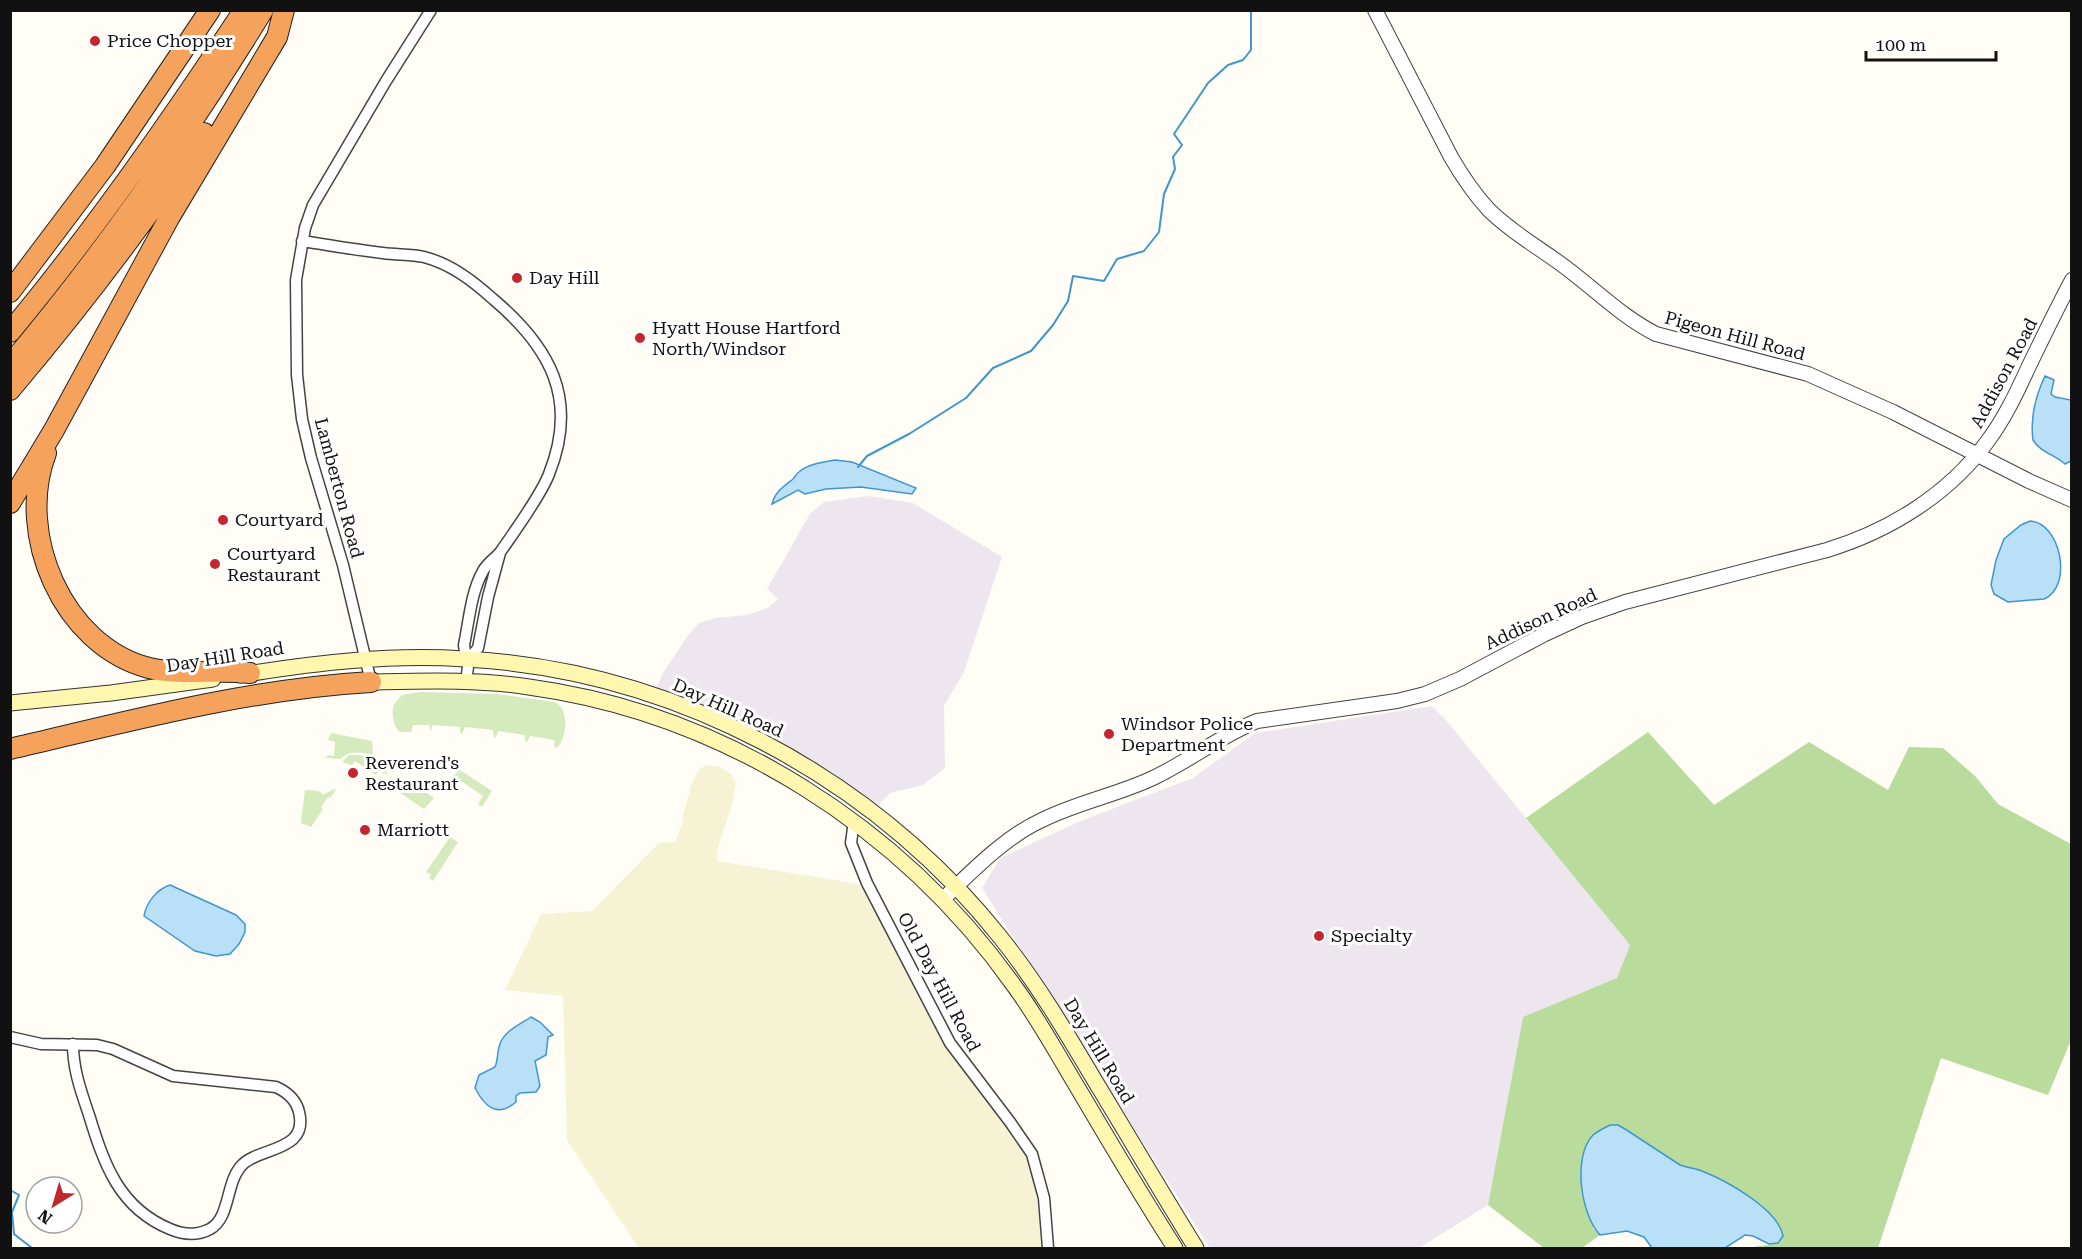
<svg xmlns="http://www.w3.org/2000/svg" width="2082" height="1259" font-family="'Roboto Serif',serif">
  <style>
    .industrial { fill: #eee6ef }
    .farmland { fill: #f6f3d4 }
    .green { fill: #d5ebbd }
    .forest { fill: #b9dc9c }
    .water { fill: #b9e0f7; stroke: #3f96cf; stroke-width: 1.5 }
    .lines { fill: none; stroke-linecap: round; stroke-linejoin: round }
    .stream { stroke: #3f96cf; stroke-width: 2 }
    .minor-casing { stroke: #444; stroke-width: 13 }
    .tertiary-casing { stroke: #444; stroke-width: 16 }
    .secondary-casing { stroke: #333; stroke-width: 17 }
    .motorway-casing { stroke: #222; stroke-width: 22 }
    .minor { stroke: #fff; stroke-width: 10 }
    .tertiary { stroke: #fff; stroke-width: 14 }
    .secondary { stroke: #fff6b0; stroke-width: 15 }
    .motorway { stroke: #f5a25d; stroke-width: 20 }
    .poi-dot { fill: #c4262e; stroke: #fff; stroke-width: 2 }
    .labels { text-anchor: middle; stroke-width: 6; stroke-linejoin: round; paint-order: stroke }
    .poi-label { font-size: 18px; fill: #111; stroke: #fff; text-anchor: start }
    .street-label { font-size: 18px; fill: #111; stroke: #fff }
  </style>
  <rect width="100%" height="100%" fill="#fffdf5"/>
  <path class="industrial" d="M869 496 913 503 1002 557 964 672 944 706 945 768 923 785 890 793 876 808 835 774 778 742 706 708 655 691 663 673 689 634 699 623 716 618 747 615 768 608 778 599 767 589 810 514 824 502Z
    M1432 706 1445 719 1630 945 1617 978 1523 1017 1488 1205 1419 1248H1210L982 888 1000 858 1083 820 1193 778 1255 733Z"/>
  <path class="farmland" d="M707 765 720 767 731 774 736 782 732 805 717 850V861L865 885 957 1060 1029 1155 1044 1237 1042 1248H639L567 1140 563 996 505 990 541 914 592 911 659 843 675 842 683 822V814L692 784 699 769Z"/>
  <path class="green" d="M420 692 497 694 555 702C570 710 567 737 557 748L554 746 555 740 530 736 527 742 525 741V735L498 731 496 737 494 738 493 730 465 727 462 734 460 732V727L432 725 431 732 429 725H413L411 732H400C393 726 391 713 394 704L402 695Z
    M331 733 372 741 373 755C360 752 350 750 340 759L326 758 328 755 334 756 335 742 328 740Z
    M349 755C369 755 380 756 388 775L379 771 376 775 355 761 352 765 342 762Z
    M460 770 492 791 482 807 478 804 483 796 457 778 451 786 448 784 450 778Z
    M397 781 410 782 434 798 424 809 400 793 404 787Z
    M334 789 336 790 330 798 328 797 321 808 323 809 311 827 301 823 305 790 319 791 323 795Z
    M450 837 458 842 433 881 429 878 431 875 426 872Z"/>
  <path class="forest" d="M1648 732 1714 805 1809 742 1888 790 1909 747 1943 748 1975 776 1998 804 2071 844V1040L2048 1095 1941 1058 1878 1248H1748L1778 1243 1761 1204 1701 1170 1689 1169 1680 1165 1625 1129 1610 1125 1594 1134 1593 1228 1600 1235 1582 1248H1544L1488 1205 1523 1017 1617 978 1630 945 1526 818Z"/>
  <path class="water" d="M2045 376 2054 380 2051 394 2055 397 2071 400V461L2065 464C2055 455 2040 452 2033 440 2030 418 2036 395 2045 376Z
    M835 460 852 462 916 488 912 494 861 487 826 489 805 494 798 490 772 504C775 492 783 487 793 479 795 477 796 474 799 472 807 464 824 462 835 460Z
    M2030 521C2060 522 2074 586 2044 599L2008 602 1994 594 1991 585 1996 560 2004 539 2021 525Z
    M170 885 236 915 245 924V932L239 944 230 954 216 956 195 951 144 916C146 903 157 889 170 885Z
    M531 1017 540 1022 553 1035 548 1037 546 1055 535 1061 540 1086 536 1092 520 1093 516 1096V1102C497 1118 485 1107 475 1088L479 1075 495 1067C498 1060 497 1054 499 1047 502 1032 519 1025 531 1017Z
    M1610 1125H1618L1625 1129 1680 1165C1688 1168 1695 1168 1702 1171 1727 1181 1778 1209 1783 1236L1778 1243 1769 1244 1753 1236 1745 1235 1725 1248H1652L1644 1237 1627 1231 1600 1235C1581 1215 1572 1157 1593 1135 1598 1131 1604 1128 1610 1125Z"/>
  <g class="lines">
    <path class="stream" d="M858 467 867 456 909 434 966 398 993 368 1031 351 1053 325 1068 301 1073 276 1104 281 1117 259 1144 251 1159 232 1164 194 1175 169 1173 157 1182 145 1174 134 1208 83 1228 65 1243 60 1251 50V10
      M10 1190 19 1195 12 1212 14 1234 32 1248"/>
    <g class="minor-casing">
      <path id="minor" d="M302 241C329 245 356 250 383 253 397 255 411 254 424 257 451 264 473 281 493 299 550 347 579 399 549 474 541 495 515 531 501 551 496 558 488 562 483 571 471 592 469 621 464 645L465 652 469 659 466 682
        M469 659 478 648 488 597 500 553
        M371 682 343 565 311 458 302 419 297 375 296 280 305 228 313 205 386 81 431 10
        M854 821 851 843 867 883 950 1043 1010 1122 1032 1154 1044 1198 1048 1248
        M10 1037 41 1044 97 1045 113 1049 173 1076 276 1087C287 1092 296 1099 299 1112 309 1152 259 1147 242 1165 225 1183 231 1217 210 1229 197 1236 184 1235 170 1229 119 1208 104 1164 89 1115 81 1091 73 1070 73 1044"/>
    </g>
    <g class="tertiary-casing">
      <path id="tertiary" d="M1375 10 1451 157C1462 176 1474 194 1489 210 1514 235 1547 252 1574 274 1601 295 1626 319 1656 334L1808 374 1893 412 2029 481 2072 500
        M943 899C972 871 1005 837 1042 820 1078 802 1117 795 1153 778 1189 761 1220 736 1257 721L1397 701 1425 694 1460 679 1543 635 1582 617 1625 602 1827 550C1889 531 1948 495 1987 442 2005 418 2017 392 2029 366 2043 337 2057 308 2072 280"/>
    </g>
    <g class="secondary-casing">
      <path id="secondary" d="M240 675C314 663 389 654 465 659 673 670 872 776 1001 938 1037 983 1066 1032 1095 1081 1129 1137 1162 1193 1196 1248
        M371 682C423 681 477 679 529 687 724 714 902 827 1015 987 1040 1021 1060 1059 1082 1095 1112 1146 1143 1198 1175 1248
        M10 703 111 693 213 679"/>
    </g>
    <g class="motorway-casing">
      <path id="motorway" d="M10 292 105 166 210 10
        M10 332C95 230 171 121 244 10
        M10 365C104 253 187 135 263 10
        M10 390C79 308 145 223 204 133
        M46 453C15 534 63 646 149 668 182 676 217 669 250 673
        M10 503 54 430 169 218 277 37 284 10
        M10 749C130 721 248 689 371 682"/>
    </g>
    <use href="#minor" class="minor"/>
    <use href="#tertiary" class="tertiary"/>
    <use href="#secondary" class="secondary"/>
    <use href="#motorway" class="motorway"/>
  </g>
  <g class="poi-dot">
    <circle cx="95" cy="41" r="6"/>
    <circle cx="517" cy="278" r="6"/>
    <circle cx="640" cy="338" r="6"/>
    <circle cx="223" cy="520" r="6"/>
    <circle cx="215" cy="564" r="6"/>
    <circle cx="1109" cy="734" r="6"/>
    <circle cx="353" cy="773" r="6"/>
    <circle cx="365" cy="830" r="6"/>
    <circle cx="1319" cy="936" r="6"/>
  </g>
  <g class="labels">
    <g class="poi-label">
      <text x="107" y="47">Price Chopper</text>
      <text x="529" y="284">Day Hill</text>
      <text x="652" y="334">Hyatt House Hartford<tspan x="652" dy="21">North/Windsor</tspan></text>
      <text x="235" y="526">Courtyard</text>
      <text x="227" y="560">Courtyard<tspan x="227" dy="21">Restaurant</tspan></text>
      <text x="1121" y="730">Windsor Police<tspan x="1121" dy="21">Department</tspan></text>
      <text x="365" y="769">Reverend's<tspan x="365" dy="21">Restaurant</tspan></text>
      <text x="377" y="836">Marriott</text>
      <text x="1331" y="942">Specialty</text>
    </g>
    <g class="street-label">
      <text transform="translate(1735 336) rotate(15)" y="6">Pigeon Hill Road</text>
      <text transform="translate(2004 373) rotate(-62)" y="6">Addison Road</text>
      <text transform="translate(339 488) rotate(75)" y="6">Lamberton Road</text>
      <text transform="translate(1541 619) rotate(-25)" y="6">Addison Road</text>
      <text transform="translate(225 657) rotate(-9)" y="6">Day Hill Road</text>
      <text transform="translate(728 708) rotate(24)" y="6">Day Hill Road</text>
      <text transform="translate(939 982) rotate(62)" y="6">Old Day Hill Road</text>
      <text transform="translate(1099 1051) rotate(59)" y="6">Day Hill Road</text>
    </g>
  </g>
  <rect width="2082" height="1259" fill="none" stroke="#111111" stroke-width="24"/>
  <g transform="translate(54 1205) rotate(217)"><circle r="28" fill="#ffffff" stroke="#a0a0a0" stroke-width="1.5"/>
  <path d="M0-4.5L10 22L0 15L-10 22Z" fill="#c4262e"/>
  <text y="-9" font-size="16" font-weight="bold" text-anchor="middle" fill="#111111">N</text>
  </g>
  <path d="M1866 51v9h130v-9" fill="none" stroke="#111111" stroke-width="3"/>
  <text x="1875" y="51" font-size="18" fill="#111111" stroke="#ffffff" stroke-width="4.5" paint-order="stroke">100 m</text>
</svg>
